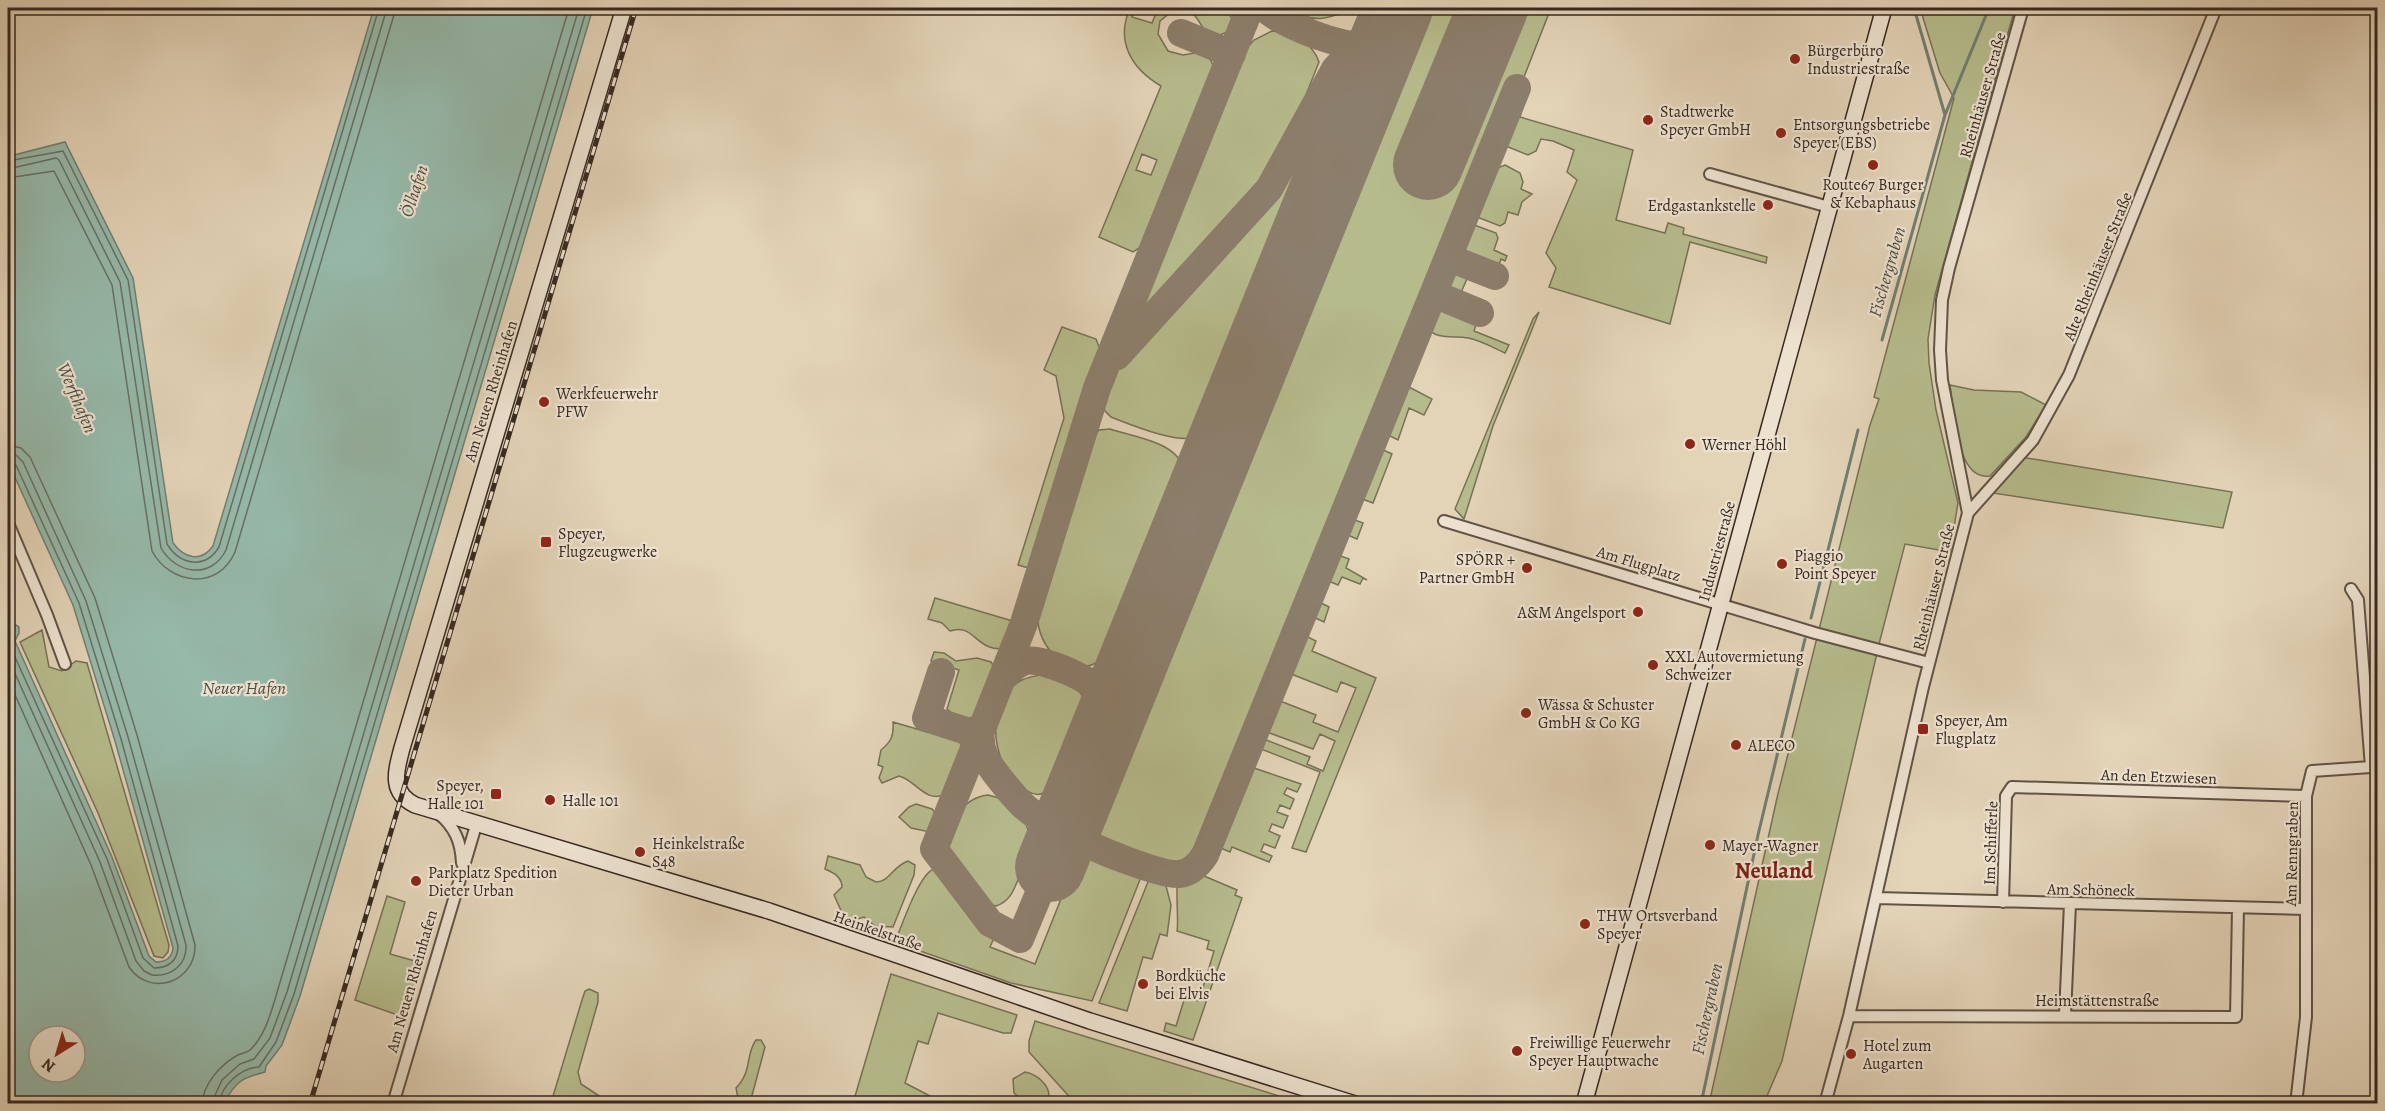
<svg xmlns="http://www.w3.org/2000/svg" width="2385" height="1111" font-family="Alegreya,serif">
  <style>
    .green { fill: #b6bb8c; stroke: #767256; stroke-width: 1.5; fill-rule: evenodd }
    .water { fill: #96b9aa; stroke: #707f73; stroke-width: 1.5; fill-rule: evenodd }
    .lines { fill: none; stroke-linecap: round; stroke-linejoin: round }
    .shore { stroke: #667066; stroke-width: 1.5 }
    .stream { stroke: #707f73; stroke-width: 3 }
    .taxiway { stroke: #8c7e6c; stroke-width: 28 }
    .runway { stroke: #8c7e6c; stroke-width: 70 }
    .street-casing { stroke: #615346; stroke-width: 14 }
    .secondary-casing { stroke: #362821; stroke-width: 18 }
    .street { stroke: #ede2d0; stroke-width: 10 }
    .secondary { stroke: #ede2d0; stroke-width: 15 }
    .rail-casing { stroke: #362821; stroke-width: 5 }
    .rail { stroke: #ede2d0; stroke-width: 3; stroke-dasharray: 9; stroke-linecap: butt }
    .poi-dot { fill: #8f2418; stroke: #ede2d0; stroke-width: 2 }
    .labels { text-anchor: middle; stroke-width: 4.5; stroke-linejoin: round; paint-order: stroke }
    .poi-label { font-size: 16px; fill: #362821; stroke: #ede2d0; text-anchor: start }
    .street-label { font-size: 16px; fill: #362821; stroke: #ede2d0 }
    .water-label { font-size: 18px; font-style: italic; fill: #4e4c43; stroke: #ede2d0 }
    .district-label { font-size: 22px; font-weight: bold; fill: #7a1f14; stroke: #ede2d0 }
  </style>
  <rect width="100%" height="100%" fill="#e3d3b7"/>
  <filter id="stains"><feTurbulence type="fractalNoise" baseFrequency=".00333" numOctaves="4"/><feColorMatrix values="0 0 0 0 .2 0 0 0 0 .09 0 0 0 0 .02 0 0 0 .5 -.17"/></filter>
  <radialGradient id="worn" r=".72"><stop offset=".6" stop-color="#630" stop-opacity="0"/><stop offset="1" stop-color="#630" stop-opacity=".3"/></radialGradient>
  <path class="green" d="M1130 8H1134L1132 17 1152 23 1158 8H1225L1235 23 1232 30 1213 38C1195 27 1203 8 1174 10L1160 21 1158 34 1168 51 1183 55 1206 51 1216 71 1144 245 1133 252 1099 237 1161 86C1132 69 1115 42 1130 8ZM1142 154 1157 160 1151 175 1136 170Z
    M1287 8H1356C1327 19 1315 25 1287 8Z
    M1425 8H1551L1522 82 1514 80 1201 850 1185 866C1167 870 1094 846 1091 828Z
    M1920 8H2015L1935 295 1928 339 1929 363 1936 410 1958 503 1950 552 1905 544 1880 640 1782 1061 1764 1103 1709 1104 1777 798 1870 425 1879 399 1874 397 1954 98 1940 73Z
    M1272 31C1291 31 1313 43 1319 62L1285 148 1266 182 1160 299 1148 306 1143 302 1142 295 1240 56 1254 40Z
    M1526 83 1529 84 1520 117 1633 150 1616 220 1665 233 1668 223 1684 228 1683 234 1767 257 1766 263 1690 242 1670 324 1549 287 1556 268 1546 253 1577 180 1567 172 1574 150 1553 141 1541 139 1536 151 1528 155 1501 144Z
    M1333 94 1337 96 1198 435C1184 447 1129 424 1111 417L1105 411 1102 403 1114 375 1131 350 1276 192Z
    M1505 165 1520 173 1523 182 1521 189 1532 194 1522 202 1518 215 1508 212 1505 223 1500 226 1472 215 1490 171Z
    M1469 223 1496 233 1498 238 1494 250 1507 256 1505 261 1501 259 1497 270 1459 252Z
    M1456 268 1469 274 1459 297 1449 294 1443 286 1450 270Z
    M1439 303 1478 318 1474 331 1509 345 1505 353C1494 348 1480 340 1468 338 1455 335 1436 341 1427 327Z
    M1539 312 1493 426 1464 519 1455 509 1533 319Z
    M1062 327 1096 339 1101 352 1032 569 1018 565 1064 418 1056 376 1044 370Z
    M1950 385 1974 390 2021 392 2046 405 2026 437 1990 476C1956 482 1954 409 1950 385Z
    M1407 386 1432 399 1424 415 1409 408 1398 440 1388 435 1387 426 1402 388Z
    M1110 429C1133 437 1182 442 1184 473L1111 652C1105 656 1098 663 1091 665 1063 675 1038 644 1038 619L1092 438 1099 430Z
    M1381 449 1392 454 1373 503 1357 497 1376 452Z
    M2021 457 2232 492 2223 528 1993 493Z
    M1349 518 1363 523 1357 539 1343 533Z
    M1335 554 1349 559 1346 568 1367 580 1363 578 1360 584 1342 577 1338 585 1324 579Z
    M935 598 1016 622 1007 648C976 654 975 622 950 631L942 623 928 619Z
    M1315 600 1329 607 1324 622 1309 615Z
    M42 630 49 667 62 671 76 661 87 663 169 945 168 952 163 958 154 956 98 813 20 642Z
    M1302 634 1316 641 1312 651 1376 678 1306 852 1292 848 1320 772 1256 747 1261 738 1310 757 1307 764 1323 771 1335 741 1320 734 1313 749 1267 732 1264 727 1275 699 1316 715 1313 722 1338 732 1356 688 1341 682 1337 692 1286 672Z
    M934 652 944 653 956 661 977 658 991 662 997 672 979 713 971 718H958L947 709 959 670 931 661Z
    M1044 674C1064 676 1089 690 1085 714 1083 726 1074 741 1070 752 1054 790 1040 816 1007 770 990 745 990 696 1022 680 1028 677 1037 676 1044 674Z
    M893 722 927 732H947L959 738 963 754 946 794C925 804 916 780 899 776L882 783 879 778 883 767 878 765 881 750C891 742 894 736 893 722Z
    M1248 766 1301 784 1297 792 1287 788 1284 794 1294 799 1290 809 1280 805 1277 812 1288 816 1283 828 1272 824 1269 831 1280 836 1275 848 1264 844 1261 851 1272 856 1269 862 1232 847 1230 852 1216 846Z
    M988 795C1011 799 1033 823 1030 848 1028 857 1023 866 1020 875 1014 889 1011 901 996 906 981 903 976 894 967 883 961 874 953 866 950 855 943 829 961 798 988 795Z
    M916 804 932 809 937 815V820L930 832 911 828 899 817 909 807Z
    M1086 853C1098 852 1137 866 1141 877L1092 1001 1011 983 900 944 897 937C903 922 920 873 934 869L945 876 994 938 990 947 1035 964 1077 859Z
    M828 856 860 865 866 877 876 882C889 882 892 867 908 861L915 865 914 875 893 927 875 926 864 917 854 920 843 915 834 895 842 887C842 877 833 872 825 869Z
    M1197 873 1237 890 1235 895 1242 898 1193 1040 1164 1031 1166 1023 1176 1026 1185 997 1199 1001 1214 951 1207 949 1209 941 1177 931C1179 922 1175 884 1178 881 1183 877 1192 876 1197 873Z
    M1154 878 1165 882 1171 905 1167 936 1160 934 1152 959 1143 957 1127 1011 1099 1003 1148 882Z
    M387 896 405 902 390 954 422 963 406 1018 355 1000Z
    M891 974 1017 1015 1011 1033H1003L938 1013 928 1044 918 1041 905 1083 934 1098 935 1103H853Z
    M589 989 598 993V1002L578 1072 581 1084 610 1103H551L582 1000 585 991Z
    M1035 1021 1302 1103H1244L1229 1099 1227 1104 1075 1103 1029 1052V1041Z
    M756 1040H761L765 1047 750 1103H739L736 1088C753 1070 745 1055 756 1040Z
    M1025 1072C1036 1074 1049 1084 1049 1096L1045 1103 1022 1100 1014 1093 1013 1079Z"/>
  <path class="water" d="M374 8H593L300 996 282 1045 266 1066 265 1072C242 1078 236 1081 224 1103H8V620L19 627V633L15 641 112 857 149 956 156 962C165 962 172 958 173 948L115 741 73 605 8 462V152L10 156 65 142 133 278 173 543C184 558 201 563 213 546ZM39 1036H75V1072H39Z"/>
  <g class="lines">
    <path class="shore" d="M8 161 63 151 128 280 167 544C180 565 205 570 219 547L379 8
      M8 169 56 158 59 160 120 282 161 548C176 574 211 580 226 550L387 8
      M8 178 54 171 112 285 152 551C170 585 218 591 235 552L396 8
      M8 445 21 448 30 457 95 598 137 735 195 945C196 982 150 998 129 967L91 865 8 679
      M8 454 16 455 23 462 86 601 128 737 186 945C187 965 171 977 152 975L144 971 136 961 100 862 8 658
      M8 461 16 465 79 603 121 739 178 946C178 961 168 968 154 968L143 958 107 859 9 644 13 631 8 626
      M202 1104C203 1084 221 1064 238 1055 242 1053 247 1053 250 1050 266 1035 272 1009 278 989L569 8
      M211 1104 222 1080 240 1064 254 1059 270 1038 287 992 579 8
      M219 1104C221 1085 241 1068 259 1067L276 1042 294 994 587 8"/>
    <path class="stream" d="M1914 8 1945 115
      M1882 340 1945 115 1989 8
      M1811 618 1858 430
      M1701 1104 1758 835 1805 639"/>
    <path class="taxiway" d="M1265 8C1282 25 1342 48 1366 45
      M1181 33 1232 54
      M1341 43C1365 59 1367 78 1360 104
      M1449 258 1495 276
      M1434 294 1480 313
      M1117 356 1269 189 1335 69C1353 47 1378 42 1394 17
      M941 672 926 718 979 735
      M1004 677C1010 670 1016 663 1026 661 1042 657 1096 681 1104 695 1110 705 1108 715 1107 726
      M1093 683 1114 680 1131 667
      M981 730C978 754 990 766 1004 784 1027 812 1048 837 1078 797
      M1073 810 1070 823 1077 838C1092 848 1162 876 1179 874 1191 873 1199 864 1205 855L1517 88
      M1050 867 1020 939 990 923 934 849 1024 623 1097 388 1250 8"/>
    <path class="runway" d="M1428 165 1493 8
      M1050 867 1398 8"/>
    <g class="street-casing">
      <path id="street" d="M1710 174 1829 207
        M1968 513 2033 440 2069 375 2216 8
        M1444 521 1815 633 1929 663
        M8 523 47 615 65 664
        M439 814C455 827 461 842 462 863
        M1876 898 2305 909
        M2003 902 2006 796 2012 787 2306 796
        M2065 1014 2070 904
        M1849 1016 2236 1017 2238 908
        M393 1104 477 822
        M1825 1104 1849 1016 1923 687 1968 513 1942 380 1940 350 1942 300 1949 268 2023 8
        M2296 1104 2306 1017V796L2312 771 2371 767 2358 600 2351 589"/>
    </g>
    <g class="secondary-casing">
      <path id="secondary" d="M624 8 402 748C396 771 389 792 415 805L769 911 1090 1021 1355 1104
        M1584 1104 1884 8"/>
    </g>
    <use href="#street" class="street"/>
    <use href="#secondary" class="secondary"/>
    <g class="rail-casing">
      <path id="rail" d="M310 1104 636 8"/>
    </g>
    <use href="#rail" class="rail"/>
  </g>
  <g class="poi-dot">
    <circle cx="1795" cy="59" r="6"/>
    <circle cx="1648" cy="120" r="6"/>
    <circle cx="1781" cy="133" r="6"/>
    <circle cx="1873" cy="165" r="6"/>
    <circle cx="1768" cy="205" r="6"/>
    <circle cx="544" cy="402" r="6"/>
    <circle cx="1690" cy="444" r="6"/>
    <rect x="540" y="536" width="12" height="12" rx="3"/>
    <circle cx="1782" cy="564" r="6"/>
    <circle cx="1527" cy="568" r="6"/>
    <circle cx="1638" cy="612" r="6"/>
    <circle cx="1653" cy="665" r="6"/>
    <circle cx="1526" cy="713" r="6"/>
    <rect x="1917" y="723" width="12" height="12" rx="3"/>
    <circle cx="1736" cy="745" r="6"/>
    <rect x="490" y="788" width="12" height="12" rx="3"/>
    <circle cx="550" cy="800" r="6"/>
    <circle cx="1710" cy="845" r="6"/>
    <circle cx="640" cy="852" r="6"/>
    <circle cx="416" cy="881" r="6"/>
    <circle cx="1585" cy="924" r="6"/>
    <circle cx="1143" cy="984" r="6"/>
    <circle cx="1517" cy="1051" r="6"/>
    <circle cx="1851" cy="1054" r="6"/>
  </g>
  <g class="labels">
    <g class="poi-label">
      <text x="1807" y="56">Bürgerbüro<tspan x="1807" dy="18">Industriestraße</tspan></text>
      <text x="1660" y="117">Stadtwerke<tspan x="1660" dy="18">Speyer GmbH</tspan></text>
      <text x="1793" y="130">Entsorgungsbetriebe<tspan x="1793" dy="18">Speyer (EBS)</tspan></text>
      <text x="1873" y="190" text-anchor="middle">Route67 Burger<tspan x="1873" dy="18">&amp; Kebaphaus</tspan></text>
      <text x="1756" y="211" text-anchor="end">Erdgastankstelle</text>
      <text x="556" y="399">Werkfeuerwehr<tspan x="556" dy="18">PFW</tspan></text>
      <text x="1702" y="450">Werner Höhl</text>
      <text x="558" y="539">Speyer,<tspan x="558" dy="18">Flugzeugwerke</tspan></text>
      <text x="1794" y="561">Piaggio<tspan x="1794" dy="18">Point Speyer</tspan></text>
      <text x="1515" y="565" text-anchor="end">SPÖRR +<tspan x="1515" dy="18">Partner GmbH</tspan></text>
      <text x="1626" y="618" text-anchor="end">A&amp;M Angelsport</text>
      <text x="1665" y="662">XXL Autovermietung<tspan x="1665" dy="18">Schweizer</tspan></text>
      <text x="1538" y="710">Wässa &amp; Schuster<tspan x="1538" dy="18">GmbH &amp; Co KG</tspan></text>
      <text x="1935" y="726">Speyer, Am<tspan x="1935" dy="18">Flugplatz</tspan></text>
      <text x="1748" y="751">ALECO</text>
      <text x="484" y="791" text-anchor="end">Speyer,<tspan x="484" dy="18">Halle 101</tspan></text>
      <text x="562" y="806">Halle 101</text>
      <text x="652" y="849">Heinkelstraße<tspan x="652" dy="18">S48</tspan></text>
      <text x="1722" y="851">Mayer-Wagner</text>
      <text x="428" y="878">Parkplatz Spedition<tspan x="428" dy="18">Dieter Urban</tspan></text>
      <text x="1597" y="921">THW Ortsverband<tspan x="1597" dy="18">Speyer</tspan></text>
      <text x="1155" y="981">Bordküche<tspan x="1155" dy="18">bei Elvis</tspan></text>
      <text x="1529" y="1048">Freiwillige Feuerwehr<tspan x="1529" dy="18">Speyer Hauptwache</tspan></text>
      <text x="1863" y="1051">Hotel zum<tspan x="1863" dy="18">Augarten</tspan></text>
    </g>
    <g class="street-label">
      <text transform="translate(1982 95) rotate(-74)" y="6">Rheinhäuser Straße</text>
      <text transform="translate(2097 266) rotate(-68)" y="6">Alte Rheinhäuser Straße</text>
      <text transform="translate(490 391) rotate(-73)" y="6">Am Neuen Rheinhafen</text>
      <text transform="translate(1716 551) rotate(-75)" y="6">Industriestraße</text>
      <text transform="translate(1639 563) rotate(17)" y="6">Am Flugplatz</text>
      <text transform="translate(1933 587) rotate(-76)" y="6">Rheinhäuser Straße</text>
      <text transform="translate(2159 776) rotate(2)" y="6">An den Etzwiesen</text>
      <text transform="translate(1990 843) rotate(-88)" y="6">Im Schifferle</text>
      <text transform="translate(2291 854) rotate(-89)" y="6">Am Renngraben</text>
      <text transform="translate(2091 889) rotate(1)" y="6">Am Schöneck</text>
      <text transform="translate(878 930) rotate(19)" y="6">Heinkelstraße</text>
      <text transform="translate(411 981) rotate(-74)" y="6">Am Neuen Rheinhafen</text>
      <text x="2097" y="1006">Heimstättenstraße</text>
    </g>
    <g class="water-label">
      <text transform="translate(414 191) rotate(-72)" y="6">Ölhafen</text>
      <text transform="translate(1887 272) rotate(-74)" y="6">Fischergraben</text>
      <text transform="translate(77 398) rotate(67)" y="6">Werfthafen</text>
      <text x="244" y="694">Neuer Hafen</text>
      <text transform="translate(1707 1009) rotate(-78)" y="6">Fischergraben</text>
    </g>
    <g class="district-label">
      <text x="1774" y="878">Neuland</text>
    </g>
  </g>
  <rect width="2385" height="1111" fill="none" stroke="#e3d3b7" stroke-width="30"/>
  <rect x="9" y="9" width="2367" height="1093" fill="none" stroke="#362821" stroke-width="3"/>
  <rect x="15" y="15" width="2355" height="1081" fill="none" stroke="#362821" stroke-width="1.5"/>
  <g transform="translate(57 1054) rotate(217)"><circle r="28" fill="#ede2d0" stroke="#a4988a" stroke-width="1.5"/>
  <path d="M0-4.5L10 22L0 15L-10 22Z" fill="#8f2418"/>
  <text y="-9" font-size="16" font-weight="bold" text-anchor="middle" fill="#362821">N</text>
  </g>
  <rect width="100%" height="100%" filter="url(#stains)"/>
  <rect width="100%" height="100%" fill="url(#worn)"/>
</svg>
